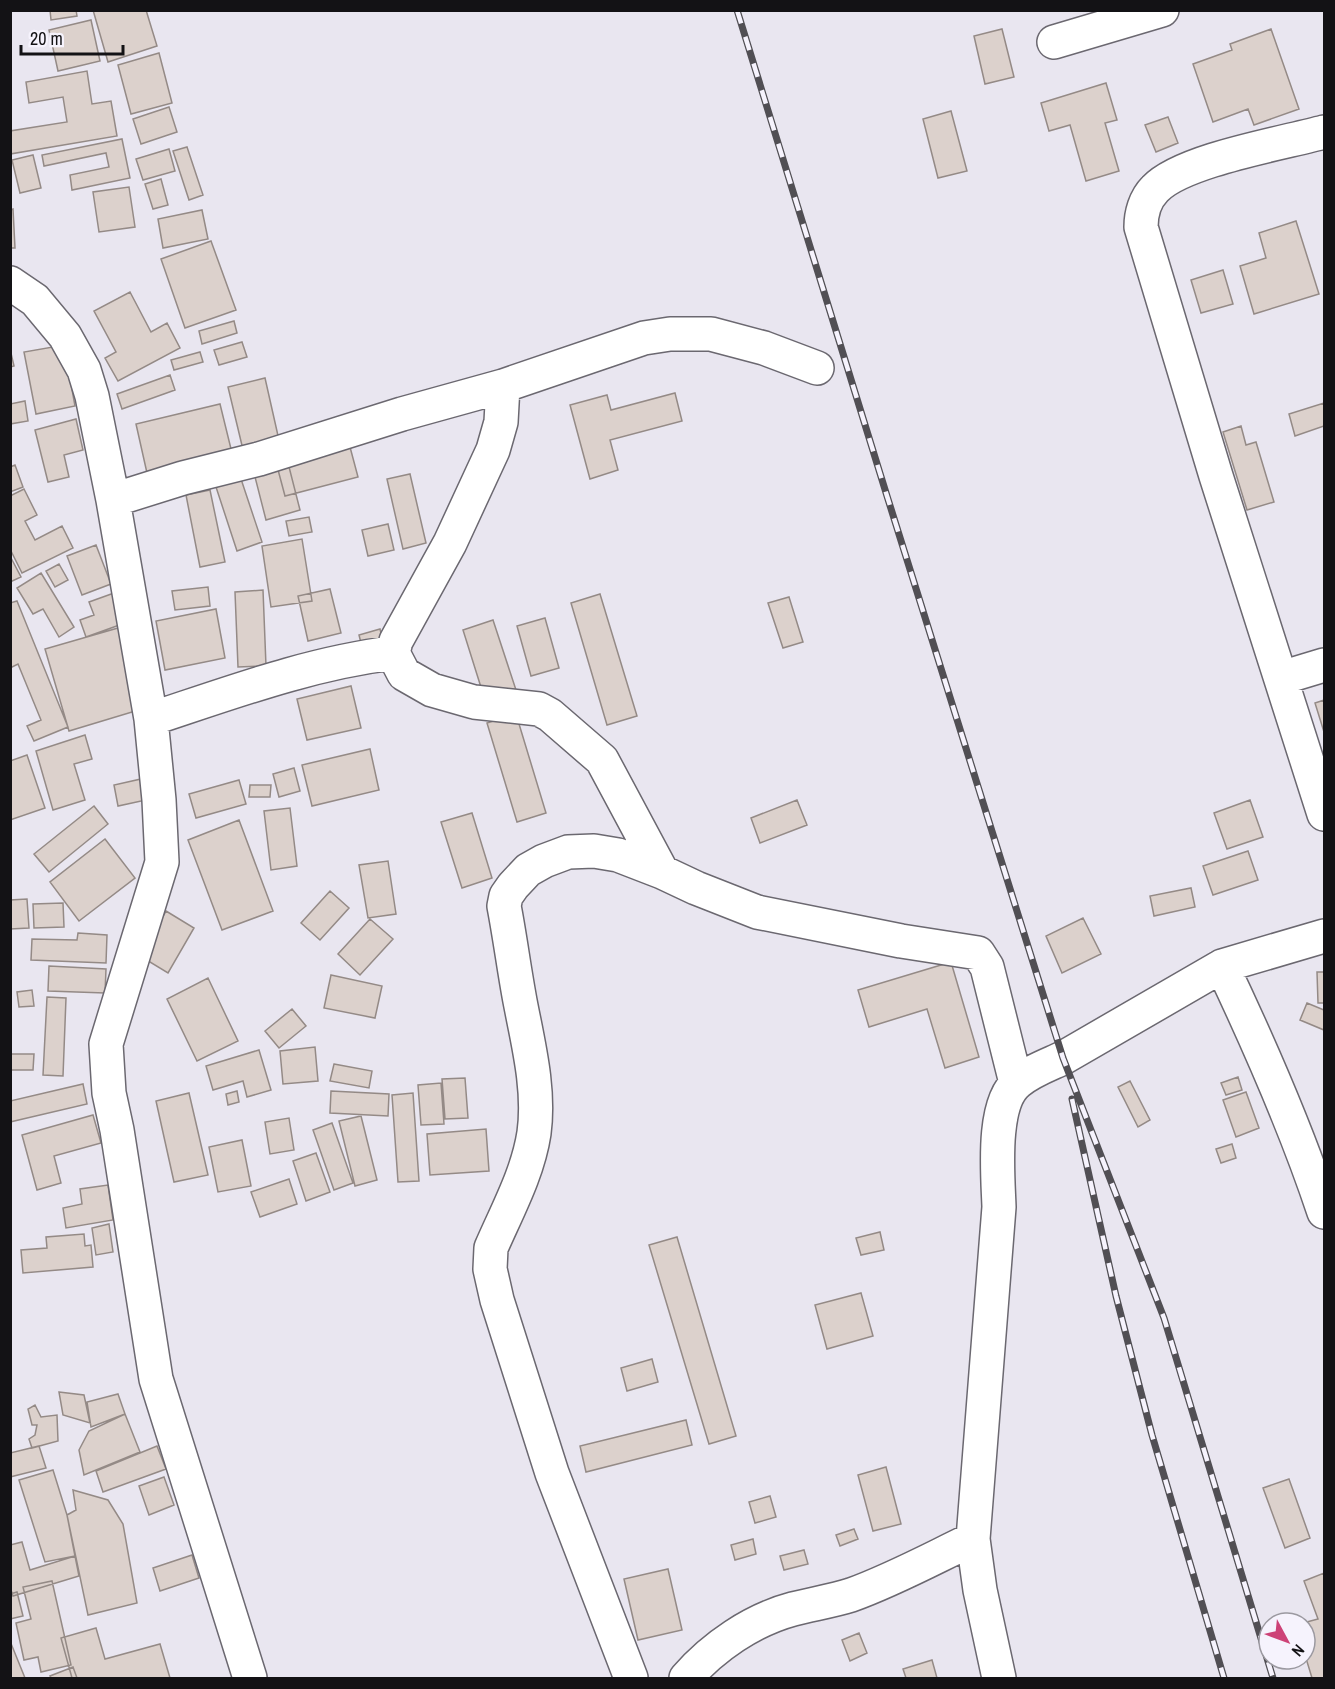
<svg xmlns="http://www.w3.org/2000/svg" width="1335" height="1689" font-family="'Archivo Narrow',sans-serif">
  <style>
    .building { fill: #dcd1cc; stroke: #948a86; stroke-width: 1.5 }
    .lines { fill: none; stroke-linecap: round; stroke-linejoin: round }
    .minor-casing { stroke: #6b6870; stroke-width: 36 }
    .minor { stroke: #fff; stroke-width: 33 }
    .rail-casing { stroke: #514f54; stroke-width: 7 }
    .rail { stroke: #f6f3fd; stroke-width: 4.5; stroke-dasharray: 14; stroke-linecap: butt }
  </style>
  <rect width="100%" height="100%" fill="#e9e6f0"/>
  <path class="building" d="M50 10H76L77 16 51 20Z
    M93 10H146L157 46 108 62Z
    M91 20 100 61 58 71 49 30Z
    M1002 29 1014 77 985 84 974 36Z
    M1271 29 1299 109 1254 125 1248 109 1213 122 1193 64 1232 50 1230 44Z
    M159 53 172 103 131 114 118 65Z
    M87 71 92 104 111 101 117 136 10 154V131L67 122 63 97 29 103 26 82Z
    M1106 83 1117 120 1105 123 1119 171 1086 181 1070 125 1049 131 1041 103Z
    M169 107 177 132 141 144 133 119Z
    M951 111 967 171 938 178 923 119Z
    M1168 117 1178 143 1156 152 1145 125Z
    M122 139 130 178 72 190 70 175 109 167 106 153 44 166 42 155Z
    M187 147 203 195 189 200 173 151Z
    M169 149 175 171 143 180 136 159Z
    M33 155 41 188 20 193 12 160Z
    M161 179 168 205 153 209 145 184Z
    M129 187 135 227 99 232 93 192Z
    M13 209 15 248H10V210Z
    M202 210 208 239 163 248 158 219Z
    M1296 221 1319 294 1254 314 1240 266 1266 258 1259 233Z
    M211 241 236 310 185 328 161 259Z
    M1223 270 1233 304 1201 313 1191 280Z
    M130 292 151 332 167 323 180 348 118 381 105 358 116 352 94 311Z
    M234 321 237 333 202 344 199 331Z
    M242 342 247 357 219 365 214 350Z
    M64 345 75 406 36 414 24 352Z
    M10 349 14 366 10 367Z
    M200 352 203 362 174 370 171 360Z
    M170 375 175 390 122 409 117 394Z
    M265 378 281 449 245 458 228 387Z
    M675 393 682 421 610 440 618 470 590 479 570 405 607 395 611 410Z
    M25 401 28 421 10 424V404Z
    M1324 403V426L1295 436 1289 414Z
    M220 404 232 453 147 473 136 424Z
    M76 419 83 450 64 455 69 477 48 482 35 430Z
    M1241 426 1246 445 1256 442 1274 502 1247 510 1223 432Z
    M350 447 358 477 285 496 277 466Z
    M287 459 300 510 266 520 253 469Z
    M15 465 23 487 10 492V467Z
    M410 474 426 543 403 549 387 479Z
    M241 479 262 542 237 551 216 487Z
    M24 489 37 515 25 521 35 540 62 526 73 548 22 573 10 549V496Z
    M210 490 225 562 200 567 186 495Z
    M309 517 312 532 289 536 286 521Z
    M388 524 394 550 368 556 362 530Z
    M302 539 312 601 271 607 262 546Z
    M96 545 111 584 82 595 67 556Z
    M10 556 21 577 10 582Z
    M59 564 68 580 55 587 46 571Z
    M41 573 74 627 59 637 43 609 33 614 17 588Z
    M208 587 210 606 175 610 172 591Z
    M330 589 341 633 308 641 298 596Z
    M263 590 266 666 238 667 235 592Z
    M114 593 125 623 86 637 80 620 94 615 89 602Z
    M600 594 637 716 607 725 571 603Z
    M789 597 803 642 783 648 768 603Z
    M17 601 68 727 34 741 27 726 41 720 18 664 10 668V603Z
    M216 609 225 658 165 670 156 621Z
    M545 618 559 668 531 676 517 626Z
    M493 620 516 690 485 700 463 630Z
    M118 628 142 709 69 731 45 649Z
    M380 629 384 646 363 651 359 635Z
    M351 686 361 728 307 740 297 699Z
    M1324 700V732L1315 703Z
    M516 714 546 813 517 822 487 723Z
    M85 735 92 759 74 764 85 800 53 810 36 751Z
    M370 749 379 790 312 806 302 765Z
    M27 755 45 808 10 820V761Z
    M294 768 300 791 279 797 273 774Z
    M141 779 146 800 118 806 114 785Z
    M239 780 246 804 196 818 189 794Z
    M250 785H271L270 797H249Z
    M797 800 807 825 760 843 751 818Z
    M1250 800 1263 837 1227 849 1214 813Z
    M94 806 108 824 49 872 34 854Z
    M290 808 297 866 271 870 264 811Z
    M472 813 492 878 462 888 441 822Z
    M239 820 273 911 222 930 188 840Z
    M105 839 135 878 79 921 50 882Z
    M1248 851 1258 880 1213 895 1203 866Z
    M388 861 396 914 368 918 359 865Z
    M1191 888 1195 907 1154 916 1150 896Z
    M330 891 349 908 320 940 301 923Z
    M27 899 29 928 10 929V900Z
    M63 903 64 927 34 928 33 904Z
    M166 911 194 928 168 973 140 956Z
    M1083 918 1101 954 1062 973 1046 936Z
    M370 919 393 939 360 975 338 954Z
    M78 933 107 935 106 963 31 960 32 939 77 940Z
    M951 962 979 1057 945 1068 927 1009 869 1027 858 990Z
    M49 966 106 969 105 993 48 991Z
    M1317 972H1324V1003H1318Z
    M331 975 382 986 375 1018 324 1008Z
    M208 978 238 1041 197 1061 167 999Z
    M32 990 34 1006 19 1007 17 992Z
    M47 997 66 998 63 1076 43 1075Z
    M1307 1003 1324 1010V1030L1300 1020Z
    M292 1009 306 1026 279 1048 265 1031Z
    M315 1047 318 1081 283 1084 280 1051Z
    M259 1050 271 1090 247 1097 243 1081 213 1090 206 1066Z
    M11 1054H34L33 1070H11Z
    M334 1064 372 1071 369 1088 330 1081Z
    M1238 1077 1242 1090 1226 1095 1221 1083Z
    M465 1078 468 1118 445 1119 442 1079Z
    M1130 1081 1150 1120 1138 1127 1118 1087Z
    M441 1083 444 1124 421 1125 418 1085Z
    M83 1084 87 1104 10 1122V1101Z
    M237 1091 239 1102 228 1105 226 1094Z
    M331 1091 389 1094 388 1116 330 1113Z
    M1246 1092 1259 1128 1236 1137 1223 1100Z
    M189 1093 208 1175 174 1182 156 1101Z
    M413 1093 419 1181 398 1182 392 1095Z
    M93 1115 101 1143 54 1156 61 1183 37 1190 22 1135Z
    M361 1116 377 1180 355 1186 339 1121Z
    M289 1118 294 1150 270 1154 265 1122Z
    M332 1123 353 1183 334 1190 313 1130Z
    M486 1129 489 1171 430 1175 427 1134Z
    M242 1140 251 1186 218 1192 209 1147Z
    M1232 1144 1236 1158 1221 1163 1216 1149Z
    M316 1153 330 1192 306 1201 293 1161Z
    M289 1179 297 1204 260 1217 251 1192Z
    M108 1185 113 1220 66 1228 63 1208 82 1204 80 1189Z
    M109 1224 113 1252 96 1255 92 1228Z
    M880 1232 884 1250 861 1255 856 1238Z
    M84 1234 85 1246 91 1245 93 1267 23 1273 21 1250 47 1248 46 1237Z
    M677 1237 736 1436 709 1444 649 1245Z
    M861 1293 873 1336 827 1349 815 1305Z
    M652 1359 658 1382 627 1391 621 1368Z
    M59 1392 84 1395 90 1423 63 1415Z
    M118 1394 125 1414 91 1427 87 1402Z
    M35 1405 41 1417 57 1415 58 1441 32 1448 29 1439 35 1435 37 1425H32L28 1409Z
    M125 1414 140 1452 84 1475 79 1450 89 1431Z
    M686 1420 692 1445 586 1472 580 1446Z
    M39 1446 46 1468 10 1477V1453Z
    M157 1446 166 1469 103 1492 96 1471Z
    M886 1467 901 1524 873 1531 858 1475Z
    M53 1470 67 1515 75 1556 45 1562 19 1480Z
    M164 1477 174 1505 149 1515 139 1486Z
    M1289 1479 1310 1538 1285 1548 1263 1488Z
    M73 1490 108 1500 123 1524 137 1603 88 1615 67 1515 76 1510Z
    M770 1496 776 1517 755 1523 749 1502Z
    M854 1529 858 1539 840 1546 836 1535Z
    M753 1539 756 1554 735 1560 731 1545Z
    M22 1542 30 1570 75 1556 79 1576 13 1596 10 1587V1545Z
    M804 1550 808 1564 784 1570 780 1556Z
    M192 1555 199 1578 160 1591 153 1568Z
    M668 1569 682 1630 638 1640 624 1579Z
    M1324 1573V1678H1312L1305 1655V1623H1303L1318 1619 1304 1581Z
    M52 1581 71 1665 41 1672 38 1657 24 1660 16 1623 31 1619 23 1587Z
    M17 1592 23 1616 10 1619V1594Z
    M96 1628 105 1659 160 1644 170 1678H72L61 1638Z
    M859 1633 867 1653 850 1661 842 1640Z
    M10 1641 25 1678H10Z
    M932 1660 937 1678H906L903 1669Z
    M73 1667 77 1678H51L50 1676Z"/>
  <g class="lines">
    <g class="minor-casing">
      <path id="minor" d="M1054 42 1162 10
        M1324 132C1284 143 1182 160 1155 189 1145 199 1141 214 1141 227L1216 476 1324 814
        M10 283 35 300 65 336 84 370 92 396 113 500 151 719 159 800 162 862 106 1044 109 1093 117 1130 156 1379 250 1678
        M503 386 501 422 493 450 450 543 396 641 393 653 404 674 432 690 474 702 539 709 550 715 602 760 662 872 696 888 757 912 901 941 978 953 987 967 1016 1083
        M113 500 183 478 259 459 402 414 503 386 644 338 670 334H711L764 348 817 368
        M1281 678 1324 665
        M151 719C230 693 310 663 393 653
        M1222 966C1260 1046 1296 1128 1324 1212
        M631 1678 552 1473 497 1300 490 1269 491 1248C507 1211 528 1173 534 1133 540 1089 528 1043 520 1001 514 969 510 937 504 906L506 896 513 886 528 870 544 861 568 852 594 851 618 855 662 872
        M686 1678C713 1647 752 1620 793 1609 812 1604 832 1601 851 1595 893 1580 933 1558 973 1539
        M999 1678 980 1590 973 1539 999 1207C998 1176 991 1103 1018 1082 1031 1071 1048 1065 1063 1058L1222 966 1324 936"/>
    </g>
    <use href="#minor" class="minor"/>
    <g class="rail-casing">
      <path id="rail" d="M737 10 887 496 1063 1058 1164 1318 1273 1678
        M1072 1099 1116 1296 1152 1435 1224 1678"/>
    </g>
    <use href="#rail" class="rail"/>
  </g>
  <rect width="1335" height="1689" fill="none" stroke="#131215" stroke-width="24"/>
  <g transform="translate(1287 1641) rotate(131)"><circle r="28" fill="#f6f3fd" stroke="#9b99a0" stroke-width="1.5"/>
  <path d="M0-4.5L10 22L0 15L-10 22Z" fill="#cd4277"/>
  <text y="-9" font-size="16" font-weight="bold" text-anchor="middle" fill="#131215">N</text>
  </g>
  <path d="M21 45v9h102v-9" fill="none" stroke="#131215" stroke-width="3"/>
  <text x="30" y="45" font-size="18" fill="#131215" stroke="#f6f3fd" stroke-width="4.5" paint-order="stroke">20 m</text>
</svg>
